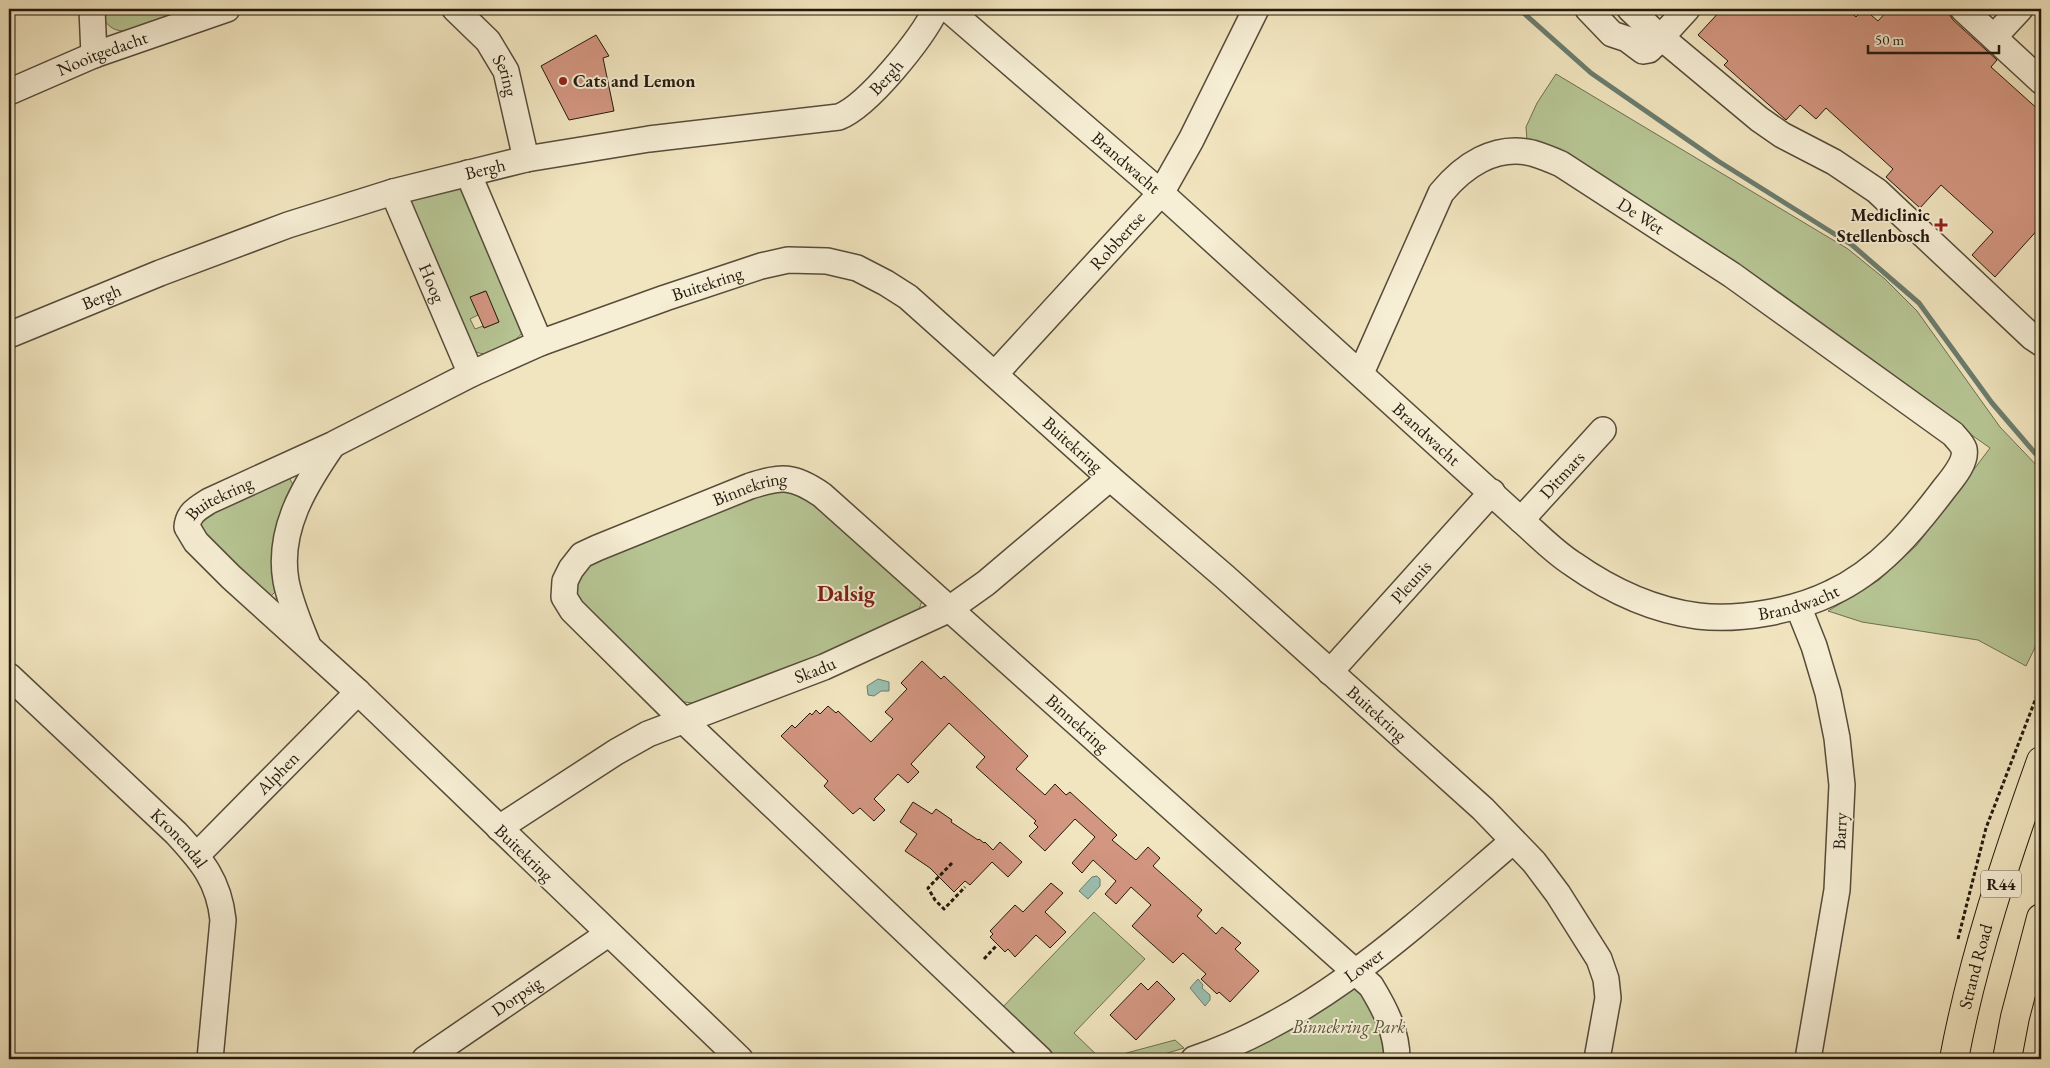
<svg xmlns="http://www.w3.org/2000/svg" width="2050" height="1068" font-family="'EB Garamond',serif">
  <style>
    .green { fill: #b7c594; stroke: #6d6f50; fill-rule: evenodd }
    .water { fill: #9bbfb1; stroke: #6b7d6f }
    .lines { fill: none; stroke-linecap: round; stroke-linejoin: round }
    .stream { stroke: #6b7d6f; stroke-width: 5 }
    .building { fill: #d39681; stroke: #23190d }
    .minor-casing { stroke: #564c3a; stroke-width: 28 }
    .major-casing { stroke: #23190d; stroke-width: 30 }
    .path { stroke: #23190d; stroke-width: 3; stroke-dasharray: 4 2.5; stroke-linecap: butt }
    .minor { stroke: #f6eed5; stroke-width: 25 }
    .major { stroke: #f1e5bf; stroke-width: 28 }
    .poi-dot { fill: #8f2418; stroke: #f6eed5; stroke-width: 2 }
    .labels { text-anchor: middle; stroke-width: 4; stroke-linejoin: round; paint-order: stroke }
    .shield { fill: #f6eed5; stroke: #625949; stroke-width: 1 }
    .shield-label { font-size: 16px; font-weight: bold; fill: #23190d }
    .street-label { font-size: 18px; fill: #23190d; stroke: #f6eed5 }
    .poi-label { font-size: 18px; font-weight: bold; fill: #23190d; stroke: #f6eed5; text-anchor: start }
    .park-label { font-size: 18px; font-style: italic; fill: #57553c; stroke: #f6eed5 }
    .district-label { font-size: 22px; font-weight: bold; fill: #7a1f14; stroke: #f6eed5 }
  </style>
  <rect width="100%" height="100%" fill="#f1e5bf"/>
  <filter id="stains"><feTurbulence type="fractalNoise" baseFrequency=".004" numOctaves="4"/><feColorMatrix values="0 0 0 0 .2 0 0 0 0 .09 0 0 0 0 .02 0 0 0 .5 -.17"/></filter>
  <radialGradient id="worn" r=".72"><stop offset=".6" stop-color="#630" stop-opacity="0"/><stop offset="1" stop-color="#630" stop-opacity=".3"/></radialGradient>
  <path class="green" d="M99 9H198C184 13 171 18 157 23 132 31 110 41 99 9Z
    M1556 74 1848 249 1885 279 1917 311 2000 427 2041 470V635L2026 666 1978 640 1862 622 1828 611 1879 580 1917 545 1990 448 1860 356 1527 140 1526 127 1537 103Z
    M460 186 467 194 522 333C512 345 490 360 474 351L411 205 412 199ZM485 291 499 322 484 328 483 326 475 329 470 319 478 315 471 297Z
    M289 477 293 485 277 590 271 596 198 535 199 515Z
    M764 490H800L920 595 922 601 918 612 771 680 692 703 678 701 579 608 572 576 576 569Z
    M1094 912 1145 959 1074 1033 1101 1059H1052L1000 1010Z
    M1356 988 1367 995 1389 1059H1222L1346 991Z
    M1175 1040 1184 1048 1148 1059H1104Z"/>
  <path class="water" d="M878 679 889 682V691H881L874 696 868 695 867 686Z
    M1097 876 1100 879V886L1088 899 1079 891 1092 877Z
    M1198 979 1203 985 1202 988 1210 995V1000L1205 1006 1190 988Z"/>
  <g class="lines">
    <path class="stream" d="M1519 9 1591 73 1718 161 1852 245 1919 303 1992 403 2041 460"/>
  </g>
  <path class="building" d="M1722 9H1847L1856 17 1864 9 1878 21 1889 9H1946L1953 20 1997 60 1991 67 2041 112V226L1995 277 1972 255 1993 232 1941 185 1920 208 1886 177 1893 169 1826 108 1816 119 1800 105 1786 120 1724 65 1728 61 1698 35Z
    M596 35 609 56 603 58 614 111 569 120 541 66Z
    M486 291 499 322 484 328 470 297Z
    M922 661 941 679 944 676 1028 756 1016 769 1045 795 1055 784 1066 795 1070 792 1117 835 1112 840 1136 860 1148 847 1160 858 1153 866 1202 910 1197 916 1216 934 1222 927 1241 943 1235 949 1259 971 1230 1002 1219 992 1217 994 1201 979 1206 974 1183 953 1173 963 1132 926 1151 905 1131 887 1116 904 1105 894 1116 881 1093 860 1082 873 1072 863 1095 837 1075 819 1045 851 1029 836 1038 827 1034 823 1036 821 976 767 985 757 949 723 911 764 919 772 908 783 898 774 874 799 885 810 874 821 860 808 853 814 824 786 828 781 781 736 792 725 795 728 810 713 812 715 816 710 820 714 828 706 836 713 838 711 871 742 893 719 885 712 907 689 901 683Z
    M913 802 932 814 936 809 952 820 951 822 978 840 979 839 984 843 985 842 993 850 1000 842 1022 862 1008 877 992 862 970 885 965 881 954 892 930 868 905 851 917 834 900 822Z
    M1051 883 1063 893 1045 912 1066 932 1050 948 1036 935 1015 957 1008 949 1005 952 990 937 993 934 990 931 1015 905 1023 912Z
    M1157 981 1175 999 1136 1040 1110 1015 1141 983 1148 990Z"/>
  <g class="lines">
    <g class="minor-casing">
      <g id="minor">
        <path d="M92 9 94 55"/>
        <path id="s1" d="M455 9 488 41 506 71 526 159"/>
        <path id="s2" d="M948 9 1161 193 1521 520C1538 535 1554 552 1573 564 1610 590 1652 610 1698 616 1739 621 1794 611 1831 593 1879 571 1913 530 1944 489 1952 479 1967 462 1964 449 1962 443 1957 439 1953 434L1732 275 1561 164C1552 160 1542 156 1532 153 1495 144 1463 166 1441 193L1361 373"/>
        <path d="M1588 9 1612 34 1627 39 1643 51 1649 50 1654 45 1687 9"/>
        <path d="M1630 9 1650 28 1759 119 1782 135 1834 162 1877 191 2032 337 2041 343"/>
        <path d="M1963 9 2041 81"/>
        <path d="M1994 37 2020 9"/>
        <path id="s3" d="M9 92 94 55 227 9"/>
        <path d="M468 173 540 343"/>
        <path id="s4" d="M393 192 471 374"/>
        <path id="s5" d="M9 335 160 273 288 225 393 192 526 159 649 139 839 117C869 105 922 38 936 9"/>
        <path id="s6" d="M995 374 1161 193 1191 140 1256 9"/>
        <path id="s7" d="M1521 520 1603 430"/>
        <path d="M1798 606 1814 646 1828 693 1837 738 1842 785 1837 890 1808 1059"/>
        <path d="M307 643C299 623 290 602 286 581 277 530 305 485 332 446"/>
        <path id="s8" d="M1330 672 1492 492"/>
        <path id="s9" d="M9 676 176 833C202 861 219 881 223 920L210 1059"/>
        <path id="s10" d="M499 828 616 752 648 734 824 667 948 610 986 583 1110 478"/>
        <path id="s11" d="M197 855 358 692"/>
        <path id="s12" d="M425 1059 608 934"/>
        <path id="s13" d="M740 1059 358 692 231 577 196 542 187 527C188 513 198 508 209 501L334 444 471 374 540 343 665 298 761 266 788 260 827 261 857 268 886 283 908 297 1110 478 1225 577 1483 809 1534 862 1558 894 1599 959 1606 979 1608 998 1597 1059"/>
        <path id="s14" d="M1040 1059 683 720 572 610 564 597 565 581 571 569 582 555 597 548 750 486C782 476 793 475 822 495L1371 986C1385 1009 1397 1032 1397 1059"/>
        <path id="s15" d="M1194 1059C1318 1018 1416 924 1513 841"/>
      </g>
    </g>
    <g class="major-casing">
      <g id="major">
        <path id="s16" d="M1954 1059C1973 958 2006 859 2041 761"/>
        <path d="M2007 1059 2015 1017 2041 918"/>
      </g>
    </g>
    <path class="path" d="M952 863 928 888 935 900 944 909 965 887
      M1958 939 1986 828 2041 685
      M984 959 997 945"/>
    <use href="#minor" class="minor"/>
    <use href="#major" class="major"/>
  </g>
  <g class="poi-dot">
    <circle cx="563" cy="81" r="5"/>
    <path d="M1938.5 217.5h5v5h5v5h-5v5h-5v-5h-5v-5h5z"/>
  </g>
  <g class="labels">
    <rect class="shield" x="1981" y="870.5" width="40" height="27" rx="4"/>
    <g class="shield-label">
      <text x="2001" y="890">R44</text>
    </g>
    <g class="street-label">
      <text dy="6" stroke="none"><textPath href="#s3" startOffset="101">Nooitgedacht</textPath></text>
      <text dy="6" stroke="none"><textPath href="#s1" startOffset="85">Sering</textPath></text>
      <text dy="6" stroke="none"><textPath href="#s5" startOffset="925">Bergh</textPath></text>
      <text dy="6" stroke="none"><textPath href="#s2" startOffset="235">Brandwacht</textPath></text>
      <text dy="6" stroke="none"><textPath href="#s5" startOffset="505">Bergh</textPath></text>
      <text transform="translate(1641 216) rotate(33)" y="6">De Wet</text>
      <text dy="6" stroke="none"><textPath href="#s6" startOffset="181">Robbertse</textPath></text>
      <text dy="6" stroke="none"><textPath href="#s4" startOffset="99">Hoog</textPath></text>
      <text dy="6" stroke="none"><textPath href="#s13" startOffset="1348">Buitekring</textPath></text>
      <text dy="6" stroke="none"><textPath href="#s5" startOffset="100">Bergh</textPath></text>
      <text dy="6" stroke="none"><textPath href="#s2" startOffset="640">Brandwacht</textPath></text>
      <text dy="6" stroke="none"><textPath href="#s13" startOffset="1782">Buitekring</textPath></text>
      <text dy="6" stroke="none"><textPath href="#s7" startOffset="61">Ditmars</textPath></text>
      <text dy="6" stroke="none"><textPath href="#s14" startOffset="892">Binnekring</textPath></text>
      <text dy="6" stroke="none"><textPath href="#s13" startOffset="814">Buitekring</textPath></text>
      <text dy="6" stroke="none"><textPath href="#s8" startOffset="121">Pleunis</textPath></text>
      <text dy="6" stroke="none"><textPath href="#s2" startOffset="1075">Brandwacht</textPath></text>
      <text dy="6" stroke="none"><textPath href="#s10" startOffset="355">Skadu</textPath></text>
      <text dy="6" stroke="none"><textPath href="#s13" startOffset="2188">Buitekring</textPath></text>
      <text dy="6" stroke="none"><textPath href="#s14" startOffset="1312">Binnekring</textPath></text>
      <text dy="6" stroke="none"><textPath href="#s11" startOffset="115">Alphen</textPath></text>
      <text transform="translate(1840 831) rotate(-87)" y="6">Barry</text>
      <text dy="6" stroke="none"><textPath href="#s9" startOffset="235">Kronendal</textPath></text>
      <text transform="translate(524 853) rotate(44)" y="6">Buitekring</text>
      <text dy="6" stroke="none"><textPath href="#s15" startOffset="195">Lower</textPath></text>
      <text dy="6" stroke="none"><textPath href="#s16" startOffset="95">Strand Road</textPath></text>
      <text dy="6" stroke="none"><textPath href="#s12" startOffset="111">Dorpsig</textPath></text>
    </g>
    <g class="poi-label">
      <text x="573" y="87">Cats and Lemon</text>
      <text x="1930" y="221" text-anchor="end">Mediclinic<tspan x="1930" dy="21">Stellenbosch</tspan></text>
    </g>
    <g class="park-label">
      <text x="1349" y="1033">Binnekring Park</text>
    </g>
    <g class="district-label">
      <text x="846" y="601">Dalsig</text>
    </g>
  </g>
  <rect width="2050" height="1068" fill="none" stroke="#f1e5bf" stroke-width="30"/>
  <rect x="10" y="10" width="2030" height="1048" fill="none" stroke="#23190d" stroke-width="2.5"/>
  <rect x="15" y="15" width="2020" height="1038" fill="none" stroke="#23190d"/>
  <path d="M1868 45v8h131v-8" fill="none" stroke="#23190d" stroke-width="2.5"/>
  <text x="1875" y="45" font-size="15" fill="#23190d" stroke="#f6eed5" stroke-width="4" paint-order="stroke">50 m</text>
  <rect width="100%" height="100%" filter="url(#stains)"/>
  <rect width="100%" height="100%" fill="url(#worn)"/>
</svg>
